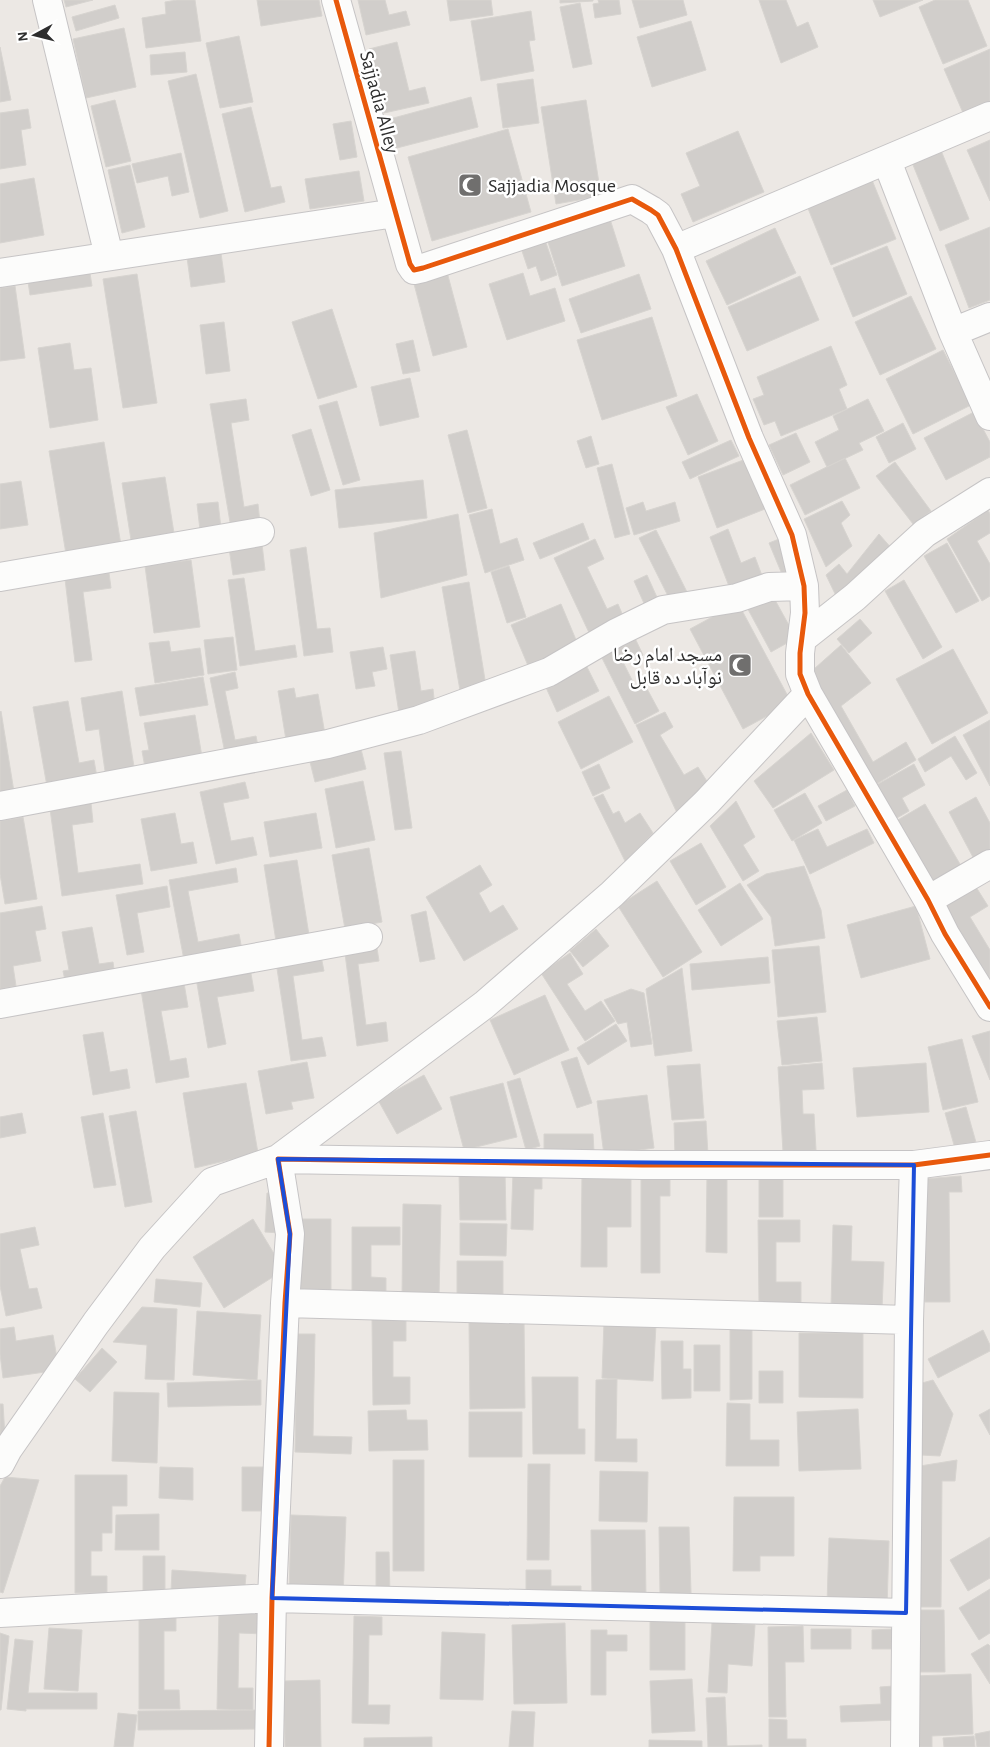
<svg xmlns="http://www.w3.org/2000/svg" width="990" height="1747" font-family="'Alegreya Sans','Noto Naskh Arabic',sans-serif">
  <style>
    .building { fill: #d1cecb; stroke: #d7d4d0 }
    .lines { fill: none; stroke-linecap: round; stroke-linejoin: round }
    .street-casing { stroke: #c6c4c5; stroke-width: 30 }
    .street { stroke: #fcfcfb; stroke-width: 28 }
    .cycleway-casing { stroke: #fff; stroke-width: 8 }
    .cycleway { stroke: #e8590c; stroke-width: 5 }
    .marked { fill: none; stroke: #1d4ed8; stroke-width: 4; stroke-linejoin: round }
    .labels { text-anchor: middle; stroke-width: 5; stroke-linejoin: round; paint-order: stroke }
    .street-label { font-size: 20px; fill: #2e2e2e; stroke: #fff }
    .poi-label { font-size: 20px; fill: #2e2e2e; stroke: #fff; text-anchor: start }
  </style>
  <rect width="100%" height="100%" fill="#ece8e4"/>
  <path class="building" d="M64 0H93L66 7Z
    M177 0H195L201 41 146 48 142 18 166 14 165 2Z
    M257 0H319L322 16 261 26Z
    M358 0H385L389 15 406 11 410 25 366 35Z
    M447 0H491L493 15 450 21Z
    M560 0H593V1L560 3Z
    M598 0H619L621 14 595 18 593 4 599 3Z
    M632 0H683L687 15 640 28Z
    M759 0H786L797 27 808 22 818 47 781 63Z
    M873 0H923L880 17Z
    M935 0H968L987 46 943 64 919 7Z
    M580 3 592 64 573 68 560 7Z
    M115 5 119 18 76 31 72 17Z
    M531 11 535 40 529 41 534 71 481 81 471 21Z
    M691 21 706 70 652 87 637 37Z
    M124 28 136 87 86 98 73 39Z
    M239 36 253 102 220 108 206 43Z
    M397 42 409 91 425 87 429 103 384 113 369 49Z
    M0 47 11 100 0 102Z
    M990 49V112L967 122 944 69Z
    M185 52 187 72 151 75 150 55Z
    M196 74 228 211 200 218 168 81Z
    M533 79 539 123 503 128 497 84Z
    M471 97 478 127 393 149 386 120Z
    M115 100 131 161 106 167 91 106Z
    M586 100 601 196 556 204 541 107Z
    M251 107 271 188 281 186 285 202 245 212 222 114Z
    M28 109 31 128 21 130 26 165 0 169V113Z
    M351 121 357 157 340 160 333 124Z
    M508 129 531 212 432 241 408 157Z
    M738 131 764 192 693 222 681 194 700 186 686 153Z
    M990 140V201L967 150Z
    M940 148 969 219 940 231 911 160Z
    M181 153 189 192 172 196 168 176 137 183 132 164Z
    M130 165 145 227 122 233 108 170Z
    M359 171 364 201 310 209 305 179Z
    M34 178 44 235 0 243V184Z
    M872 180 896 239 831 265 807 206Z
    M610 219 625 266 562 286 547 239Z
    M990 227V300L969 308 945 245Z
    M775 228 796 273 727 305 706 261Z
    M545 240 557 275 541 281 536 266 528 269 521 248Z
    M220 246 225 282 191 287 186 250Z
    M887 246 907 294 853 317 833 268Z
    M89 267 92 286 30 295 27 275Z
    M447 272 467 347 433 356 413 280Z
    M523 273 530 296 555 288 565 321 507 340 489 284Z
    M137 274 157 403 123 408 103 279Z
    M639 274 651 309 581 333 569 299Z
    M800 276 819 320 747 351 728 307Z
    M15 286 25 358 0 361V288Z
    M911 296 936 349 880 375 855 322Z
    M332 309 357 387 318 399 292 322Z
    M652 317 677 396 602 420 577 340Z
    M224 322 230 371 206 374 200 325Z
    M413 340 420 371 403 374 396 344Z
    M70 343 74 370 91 368 98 420 50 428 38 348Z
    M831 346 847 385 839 389 847 409 781 436 775 421 764 425 753 399 764 395 757 377Z
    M943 350 971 405 913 434 886 379Z
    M410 378 419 417 380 426 371 387Z
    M697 394 718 441 688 455 666 407Z
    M246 399 249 420 231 423 244 507 258 504 260 523 231 528 210 404Z
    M868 399 884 431 859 443 863 450 827 467 815 442 839 430 833 416Z
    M337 401 360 480 343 485 319 406Z
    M974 412 990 442V457L946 480 924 438Z
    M903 423 916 449 889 463 876 437Z
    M311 429 330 490 311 496 292 435Z
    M467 430 487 508 468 513 448 435Z
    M796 433 810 462 783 475 769 445Z
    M591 436 599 464 586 468 577 441Z
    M731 440 739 456 690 479 682 462Z
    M104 442 121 545 66 554 49 451Z
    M845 458 860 488 805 515 790 485Z
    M746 459 765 509 717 528 698 477Z
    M895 462 931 511 913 524 876 476Z
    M612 464 630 534 615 538 597 468Z
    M165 477 174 533 131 540 122 483Z
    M423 480 427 518 339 528 335 490Z
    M21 481 28 525 0 529V484Z
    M842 501 850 515 841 523 852 546 826 567 804 519Z
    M218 502 221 528 200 530 197 504Z
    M643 502 646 511 675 502 680 521 634 535 626 508Z
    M492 509 500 544 517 538 524 560 485 573 469 515Z
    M988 510 990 514V533L977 541 990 564V596L982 601 947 539Z
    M458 514 467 575 381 598 374 533Z
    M583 523 589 539 540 559 533 543Z
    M728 529 741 563 755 557 764 581 732 594 710 537Z
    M656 530 687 592 670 600 639 538Z
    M879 534 893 550 838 600 826 575 839 564 847 574Z
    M784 537 799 573 784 579 769 543Z
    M595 539 604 559 587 567 607 609 618 604 626 623 592 639 554 558Z
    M947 543 979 601 956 613 924 556Z
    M262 544 265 570 233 575 229 548Z
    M306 547 317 629 330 628 333 652 304 656 290 550Z
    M191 560 200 627 154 633 145 566Z
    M509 566 526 617 507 623 491 572Z
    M109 573 111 588 83 592 92 660 75 662 65 579Z
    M647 575 660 604 647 610 634 581Z
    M244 578 255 651 295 645 297 657 240 666 228 580Z
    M904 580 942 647 923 659 885 591Z
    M469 582 487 692 461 696 442 587Z
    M769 589 796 638 771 652 744 602Z
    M738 603 790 700 784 707 743 729 690 629Z
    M561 604 579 647 529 668 511 625Z
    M860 619 872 633 849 653 837 639Z
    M633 634 643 655 624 664 637 690 645 685 659 711 635 724 599 652Z
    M233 637 237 670 208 674 204 640Z
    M169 641 171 652 200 648 204 675 155 683 149 643Z
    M841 645 871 683 841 706 873 762 906 742 916 760 870 788 805 677Z
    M383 647 387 669 372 672 375 686 356 689 350 652Z
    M953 649 988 713 932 744 896 679Z
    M415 651 421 691 433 689 435 708 399 713 390 655Z
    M585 663 599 691 557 712 544 683Z
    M235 672 238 688 225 691 235 740 256 736 259 751 226 758 210 678Z
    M203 677 208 705 140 716 135 688Z
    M294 688 296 698 318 694 326 740 287 746 278 691Z
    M122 691 135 773 106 778 99 729 86 731 81 698Z
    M609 696 633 742 581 769 558 722Z
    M68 701 79 763 94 760 98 783 48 792 33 707Z
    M1 711 15 798 0 801V712Z
    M665 712 673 727 660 735 684 775 698 767 710 786 678 815 636 725Z
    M195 715 203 763 146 773 142 751 149 750 144 723Z
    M990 720V786L963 735Z
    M811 733 834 770 773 808 754 781Z
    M955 736 977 773 966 780 951 756 925 772 918 759Z
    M361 749 366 769 315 782 310 762Z
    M401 751 412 828 395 830 384 753Z
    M599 764 610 788 593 796 582 772Z
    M914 764 925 785 902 798 909 811 890 822 871 788Z
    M363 781 375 840 336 848 325 789Z
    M245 782 249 798 223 803 231 841 253 837 257 855 216 864 200 792Z
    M847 790 855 806 826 821 818 806Z
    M805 793 822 823 792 841 774 810Z
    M603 794 613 814 619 811 625 823 640 813 653 833 625 861 594 798Z
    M976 797 990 823V853L975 861 949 812Z
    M736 801 755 837 743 845 759 871 743 881 710 826Z
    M91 803 93 822 72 825 78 873 140 864 143 884 62 896 50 809Z
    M925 804 964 871 930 890 891 824Z
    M175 813 181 844 193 842 197 863 151 871 141 819Z
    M316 813 322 848 270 857 264 822Z
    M23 817 37 899 5 904 0 874V821Z
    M818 829 827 847 867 829 874 843 810 874 794 840Z
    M701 843 726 887 696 905 670 861Z
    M369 848 382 922 345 929 332 855Z
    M297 860 309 935 276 941 264 865Z
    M480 865 492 885 479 893 490 913 503 905 518 929 464 961 426 897Z
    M804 866 821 910 825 938 775 946 771 917 747 885 766 874Z
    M236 868 238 882 188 891 198 942 239 934 242 950 184 960 169 880Z
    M657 881 702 952 663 977 618 906Z
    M740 883 763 919 721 946 698 910Z
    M167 886 170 907 137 913 144 952 127 955 116 895Z
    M976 887 988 906 970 917 990 950V980L945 907Z
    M42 906 46 929 35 931 41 961 13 966 16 986 0 989V913Z
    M916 906 930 959 861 978 847 925Z
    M426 911 435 959 420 962 411 915Z
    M92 927 99 964 113 962 115 976 66 985 63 971 69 970 62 932Z
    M596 929 609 946 583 967 570 951Z
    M376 942 379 961 358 964 366 1025 386 1022 388 1041 357 1046 344 946Z
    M819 946 826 1012 778 1017 772 950Z
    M570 953 583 974 567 984 585 1011 601 1001 615 1021 585 1041 541 973Z
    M321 956 324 971 293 976 302 1040 322 1037 326 1056 291 1061 276 962Z
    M768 957 770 983 692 990 690 964Z
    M250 968 254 991 217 997 226 1044 208 1048 196 978Z
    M682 968 692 1051 655 1056 646 989Z
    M184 983 188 1007 161 1011 170 1061 186 1058 189 1077 156 1083 141 990Z
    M631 989 644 993 652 1044 631 1047 627 1022 618 1024 604 1000Z
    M545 995 569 1050 514 1075 490 1020Z
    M817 1017 822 1061 782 1065 777 1021Z
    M616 1024 627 1041 588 1065 577 1048Z
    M990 1031V1080L972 1036Z
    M103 1032 110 1072 127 1069 130 1088 93 1095 83 1035Z
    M962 1039 978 1102 943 1110 928 1047Z
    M577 1057 592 1103 577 1108 561 1062Z
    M307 1062 314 1098 291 1102 293 1109 266 1114 258 1071Z
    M822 1063 824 1089 802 1090 803 1114H814L816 1150 783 1152 778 1067Z
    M926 1063 929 1112 857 1117 853 1068Z
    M700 1064 704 1118 672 1120 667 1066Z
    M424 1075 442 1109 397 1134 378 1100Z
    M520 1078 540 1146 526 1150 507 1082Z
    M246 1083 258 1153 195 1168 183 1093Z
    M503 1083 517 1137 464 1150 450 1097Z
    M647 1095 654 1148 604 1155 597 1101Z
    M966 1107 977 1146 956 1152 945 1113Z
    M136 1111 152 1202 125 1207 109 1116Z
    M22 1113 26 1133 0 1138V1117Z
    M103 1113 116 1185 94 1188 81 1117Z
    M706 1121 708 1155 675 1156 674 1123Z
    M544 1134H593L594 1152 544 1153Z
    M759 1168H783V1217H759Z
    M459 1171H505L506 1220H460Z
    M513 1172 542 1173V1189H534L533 1230 511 1229Z
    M582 1172H631V1227H607V1267H581Z
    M707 1173H727V1253L706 1252Z
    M641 1174H670V1196H660V1273H641Z
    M961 1176 962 1192H949L950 1302H925L924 1179Z
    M267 1193 282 1194 281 1233 265 1232Z
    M403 1204 441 1205 439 1297H402Z
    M253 1219 284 1270 224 1308 193 1257Z
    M300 1219H331V1293H299Z
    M758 1220H800V1242H776V1282H801V1303H759Z
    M460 1223 507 1224 506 1256 460 1255Z
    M833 1225 852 1226 851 1261 884 1262 882 1309 831 1308Z
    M35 1227 39 1245 20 1249 29 1289 37 1288 42 1308 6 1316 0 1286V1234Z
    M352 1227H400V1245H371V1277L386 1278V1293L352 1292Z
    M457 1261H503V1297H457Z
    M156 1279 202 1283 200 1307 154 1302Z
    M142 1307 177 1309 174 1380 145 1379 147 1345 113 1342Z
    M197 1311 261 1315 257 1380 193 1375Z
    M372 1319H406V1341H393V1377H410V1404L373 1405Z
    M524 1320 525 1408 470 1409 469 1321Z
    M604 1322 656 1324 653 1381 602 1378Z
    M730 1324H752V1399L730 1400Z
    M14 1327 16 1341 53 1335 59 1370 3 1378 0 1354V1329Z
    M983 1330 990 1345V1351L938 1378 928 1359Z
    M799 1333H863V1398L799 1397Z
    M297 1334H315L313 1436 352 1437 351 1454 295 1452Z
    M661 1341H683V1369H691V1398L662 1399Z
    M694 1345H720V1391H694Z
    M102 1348 117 1362 90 1392 75 1379Z
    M759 1371H783V1403H759Z
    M532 1377H578V1429H585V1454H533Z
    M617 1379 616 1439H637V1462L595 1461 596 1380Z
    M261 1380V1405L168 1407 167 1383Z
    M933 1380 953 1414 940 1456 921 1455 922 1383Z
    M114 1392 159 1393 157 1463 112 1461Z
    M727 1403 750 1404V1440H779V1466H726Z
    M0 1404H3L5 1437H0Z
    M858 1409 861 1469 799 1471 797 1412Z
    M990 1409V1435L979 1415Z
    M406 1410 407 1420H427L428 1450 369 1451 368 1411Z
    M469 1412H522V1457H469Z
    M393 1460H424V1571H393Z
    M957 1460 955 1481H942L941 1607H919L920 1466Z
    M528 1464H550L549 1560H527Z
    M160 1467 193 1468V1500L159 1498Z
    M242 1467H270L269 1511H242Z
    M600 1471 648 1472 647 1522 599 1521Z
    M75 1475H127V1506H112V1533H102V1551H91V1576H107V1593H75Z
    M5 1477 39 1480 3 1593 0 1592V1486Z
    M734 1497H794V1556H760V1571H733Z
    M159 1514V1550H115L116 1515Z
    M291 1515 346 1517 343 1598 289 1596Z
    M659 1527H689L691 1593 660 1594Z
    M591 1530H645L646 1599H592Z
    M990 1537V1578L968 1591 950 1560Z
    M829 1538 889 1541 887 1608 827 1605Z
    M376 1552H389L390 1597H376Z
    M143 1556H165V1592H143Z
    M172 1570 246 1575 244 1597 171 1592Z
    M526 1570H551V1586H581V1602H526Z
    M990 1589V1633L979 1640 959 1608Z
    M219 1610 265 1612V1634L239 1633 238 1688H253V1710L217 1709Z
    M917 1610H944L945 1672H918Z
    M139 1614H176V1631H164V1690H179L180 1709H139Z
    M354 1616 382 1617V1635H369L368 1705H390L389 1724 352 1723Z
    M650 1621H685V1670H650Z
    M712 1622 755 1625 752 1666 728 1664 727 1693 708 1692Z
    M565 1623 567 1703 514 1704 512 1625Z
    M803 1626 804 1662H785L786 1717H769L768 1627Z
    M49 1628 82 1630 78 1691 44 1689Z
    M811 1629H851V1649H811Z
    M894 1629V1649H872V1630Z
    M591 1630H607V1635H627V1651H606V1695H591Z
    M442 1632 485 1634 483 1700 440 1699Z
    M0 1633 9 1636 1 1710H0Z
    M15 1639 33 1641 28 1693H97V1709H26V1711L7 1709Z
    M988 1644 990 1646V1684L971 1654Z
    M971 1674 973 1734 932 1736V1747H917L915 1676Z
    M692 1679 695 1731 652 1733 650 1681Z
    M320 1680 321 1747H285L284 1681Z
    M894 1686 896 1720 841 1722 840 1706 881 1704 880 1687Z
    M725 1697 727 1746 762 1745V1747H708L706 1698Z
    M263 1710V1729L138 1730V1711Z
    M512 1711 535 1712 533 1747H509Z
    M118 1713 137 1715 133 1747H114Z
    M769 1719 787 1720V1739H806V1747H769Z
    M990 1731V1747H977L975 1734Z
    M974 1736 975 1747H944L943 1738Z
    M432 1737V1747H364V1738Z
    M649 1740 702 1741V1747H649Z"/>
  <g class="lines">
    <g class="street-casing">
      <path id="street" d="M47 0 109 256
        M336 0 410 264 414 270 423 268 632 199 651 210 658 215 676 249 749 438 792 535 804 586 805 613 800 653V674L808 694 928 900 945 934 990 1007
        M887 161 953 332 990 416
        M676 249 990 116
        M0 273 395 213
        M953 332 990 317
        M0 577 260 532
        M803 638 855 597 925 533 990 492
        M0 806 328 744 419 720 549 672 616 633 663 610 737 598 769 587 804 586
        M928 900 990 864
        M0 1004 368 937
        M285 1303 909 1320
        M0 1464 8 1449 96 1323 152 1248 212 1182 278 1159 484 1005 612 894 707 802 808 694
        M0 1613 272 1598 906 1613
        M269 1747 272 1598 285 1303 290 1234 278 1159 642 1165H914L990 1155
        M905 1747 909 1320 914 1165"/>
    </g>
    <use href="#street" class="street"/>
    <g class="cycleway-casing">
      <path id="cycleway" d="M336 0 410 264 414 270 423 268 632 199 651 210 658 215 676 249 749 438 792 535 804 586 805 613 800 653V674L808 694 928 900 945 934 990 1007
        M269 1747 272 1598 285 1303 290 1234 278 1159 642 1165H914L990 1155"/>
    </g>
    <use href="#cycleway" class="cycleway"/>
  </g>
  <path class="marked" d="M278 1159 914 1165 906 1613 272 1598 290 1234Z"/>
  <defs>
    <g id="mosque-square" transform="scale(1.25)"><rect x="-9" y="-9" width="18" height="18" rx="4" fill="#706f6e" stroke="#fff"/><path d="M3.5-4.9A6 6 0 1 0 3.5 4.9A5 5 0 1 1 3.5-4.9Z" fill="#fff"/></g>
  </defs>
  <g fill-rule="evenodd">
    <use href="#mosque-square" x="470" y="185"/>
    <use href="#mosque-square" x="740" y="665"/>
  </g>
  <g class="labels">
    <g class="street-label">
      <text transform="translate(380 102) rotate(75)" y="7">Sajjadia Alley</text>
    </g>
    <g class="poi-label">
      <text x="488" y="192">Sajjadia Mosque</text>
      <text x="722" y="661" text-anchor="end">مسجد امام رضا<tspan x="722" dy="23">نوآباد ده قابل</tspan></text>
    </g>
  </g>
  <g transform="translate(35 35) rotate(263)" stroke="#ffffff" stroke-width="4" paint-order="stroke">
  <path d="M0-4L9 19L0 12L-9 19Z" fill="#2e2e2e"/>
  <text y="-8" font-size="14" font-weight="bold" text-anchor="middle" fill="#2e2e2e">N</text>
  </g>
</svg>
